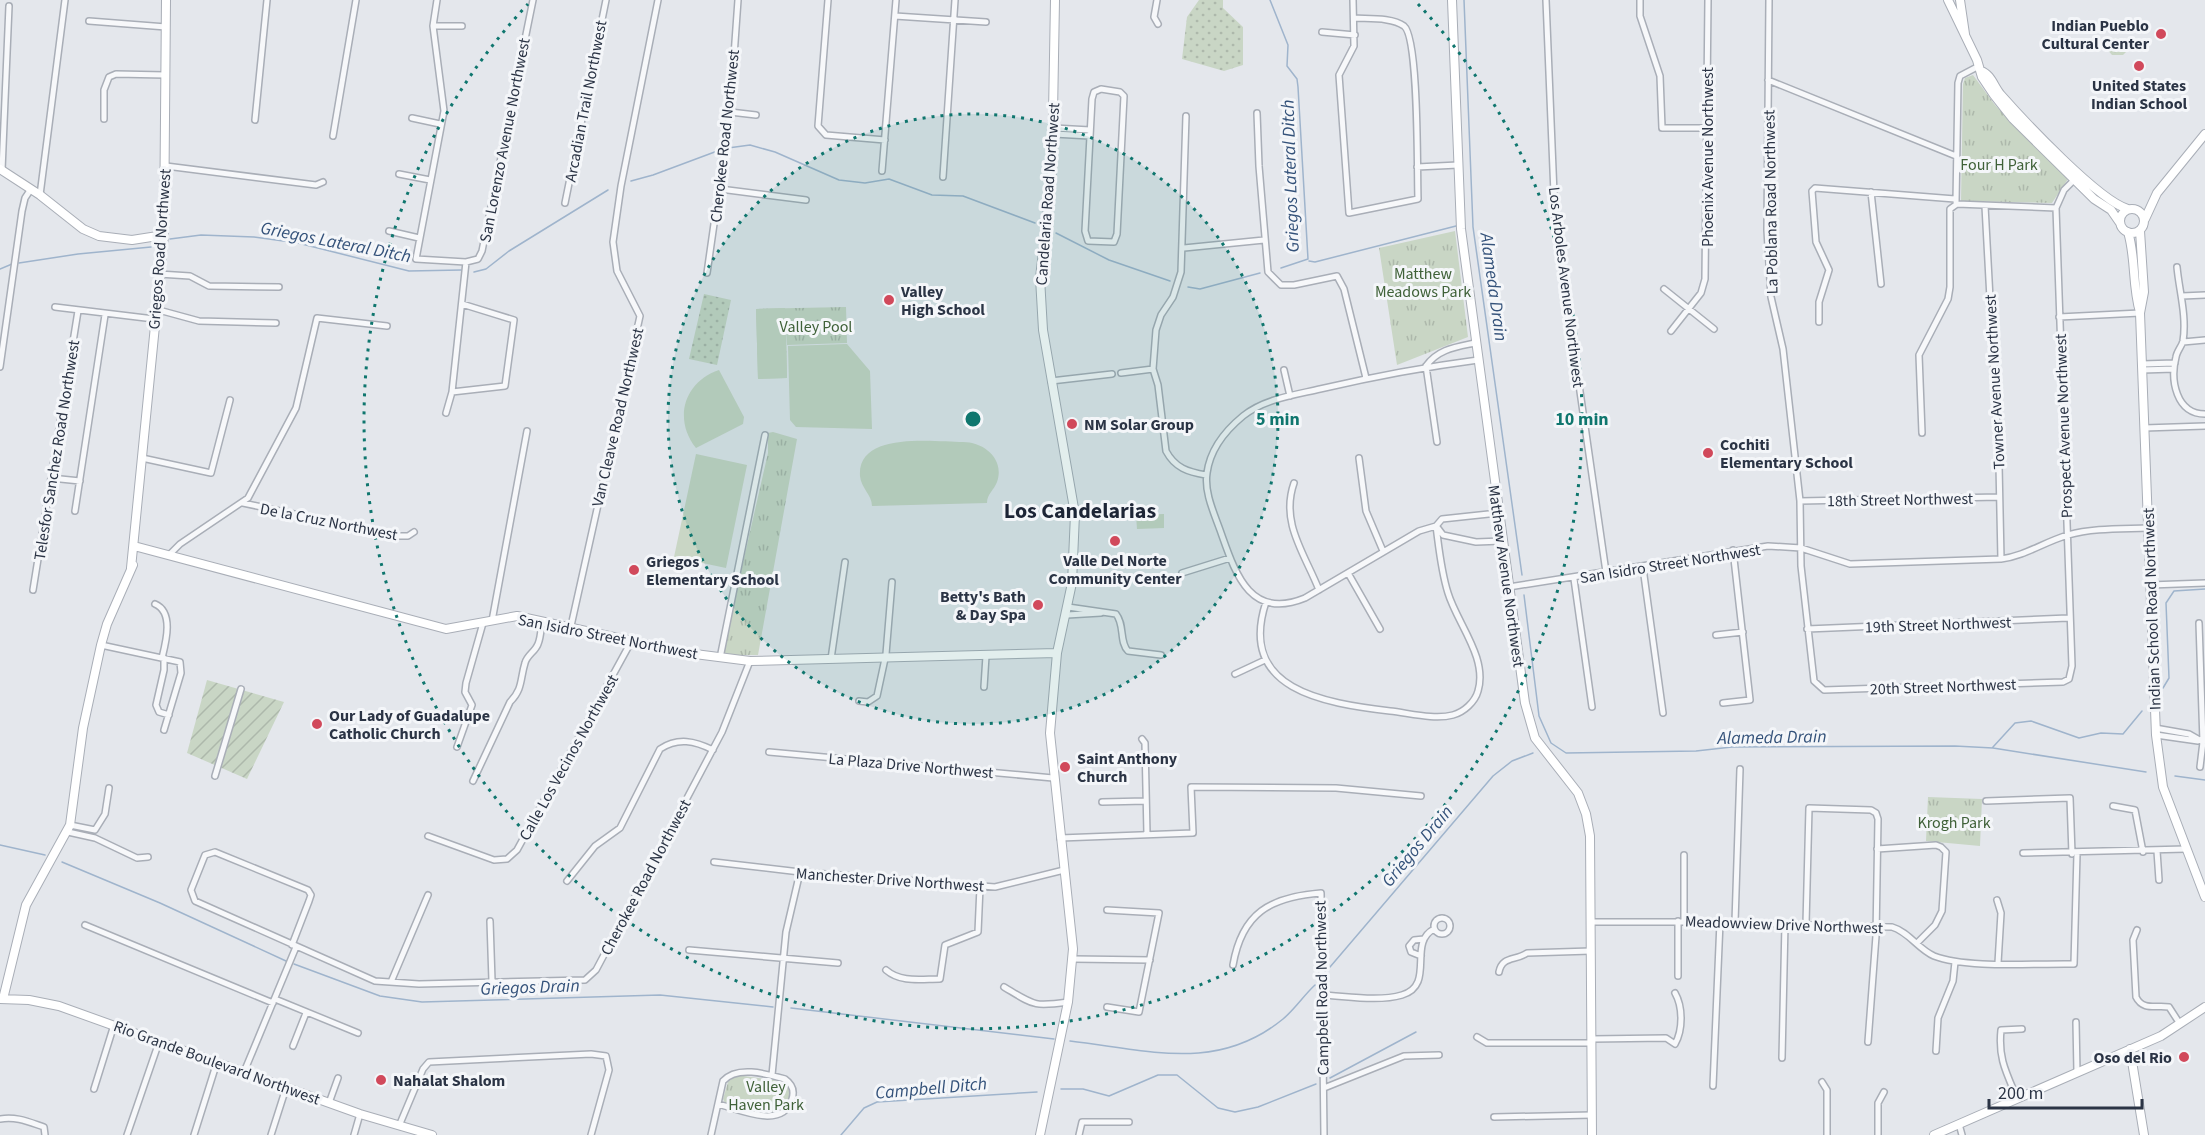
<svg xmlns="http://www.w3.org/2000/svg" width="2205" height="1135" font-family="'Source Sans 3',sans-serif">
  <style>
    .grass { fill: url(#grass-dots) }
    .park { fill: url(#park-tufts) }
    .garden { fill: url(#garden-furrows) }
    .pitch { fill: #c9d6c5 }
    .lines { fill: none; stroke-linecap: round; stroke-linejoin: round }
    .stream { stroke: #9fb4cc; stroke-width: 1.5 }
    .street-casing { stroke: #a9aeb7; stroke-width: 8 }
    .secondary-casing { stroke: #a9aeb7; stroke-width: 10 }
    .street { stroke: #f7f8fa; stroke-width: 5 }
    .secondary { stroke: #fff; stroke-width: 8 }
    .ring { fill: none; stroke: #0f766e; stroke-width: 3; stroke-dasharray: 3 6 }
    .poi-dot { fill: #d1495b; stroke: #f4f6f9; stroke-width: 2 }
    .labels { text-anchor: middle; stroke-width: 6; stroke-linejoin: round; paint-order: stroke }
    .poi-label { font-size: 16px; font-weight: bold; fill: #2b3445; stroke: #f4f6f9; text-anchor: start }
    .street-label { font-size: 16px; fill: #2b3445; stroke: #f4f6f9 }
    .park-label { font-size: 16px; fill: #3f6138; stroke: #f4f6f9 }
    .water-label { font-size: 18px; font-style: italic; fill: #34527a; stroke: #f4f6f9 }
    .district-label { font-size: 22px; font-weight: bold; fill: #1d2536; stroke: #f4f6f9 }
    .centre { fill: #0f766e; stroke: #f4f6f9; stroke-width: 3 }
    .ring-label { font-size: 18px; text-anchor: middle; font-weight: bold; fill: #0f766e; stroke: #f4f6f9; stroke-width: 6; stroke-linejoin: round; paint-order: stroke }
  </style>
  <defs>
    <pattern id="grass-dots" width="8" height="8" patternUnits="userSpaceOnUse" patternTransform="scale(1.5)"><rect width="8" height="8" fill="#c9d6c5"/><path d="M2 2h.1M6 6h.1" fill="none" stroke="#adb8ab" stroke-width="1.8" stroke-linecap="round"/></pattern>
    <pattern id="park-tufts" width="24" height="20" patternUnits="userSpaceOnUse" patternTransform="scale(1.5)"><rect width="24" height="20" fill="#c9d6c5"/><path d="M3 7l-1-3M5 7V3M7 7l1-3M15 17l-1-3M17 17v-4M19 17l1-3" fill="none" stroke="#adb8ab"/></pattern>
    <pattern id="garden-furrows" width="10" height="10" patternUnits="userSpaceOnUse" patternTransform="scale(1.5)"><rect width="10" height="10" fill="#c9d6c5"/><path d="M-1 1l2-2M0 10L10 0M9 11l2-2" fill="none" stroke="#adb8ab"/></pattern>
  </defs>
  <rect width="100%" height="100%" fill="#e4e7ec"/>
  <path class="grass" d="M1199 0H1223V8L1243 27V65L1224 71 1182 59 1187 17Z
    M2104 38 2131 39V47L2123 55H2112L2104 46Z
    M704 294 731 300 717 365 689 359Z"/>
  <path class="park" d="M1973 75 1995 105 2068 179 2052 203 1961 201 1963 84 1965 78Z
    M1455 231 1468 337 1397 365 1379 248Z
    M846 307 847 343 787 345 786 327 787 378 758 379 756 309Z
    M773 432 797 439 758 655H725L724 646 768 453V433Z
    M1928 797 1982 799 1980 846 1926 841Z
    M736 1075 781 1081 789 1088V1102L776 1112 769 1113 725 1103 723 1099 728 1082Z"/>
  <path class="garden" d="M207 680 284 702 247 779 187 753Z"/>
  <path class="pitch" d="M785 308 787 378 758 379 756 309Z
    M847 344 870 371 872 429 796 427 790 420 788 346Z
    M719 370 744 417 743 424 696 448C673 419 684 382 719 370Z
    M963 442C984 442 1005 459 997 482 994 490 987 494 987 503L872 506C872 495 861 488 860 476 857 431 934 442 963 442Z
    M696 454 747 465 726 568 674 557Z
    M1164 514V528L1137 529 1136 515Z"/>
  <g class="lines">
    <path class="stream" d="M1270 0 1288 45 1287 66 1297 79 1298 87 1308 259 1281 268
      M1464 0 1473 227 1522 575
      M728 148 750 145 775 152 839 180 865 183 889 179 932 195 963 196 1035 223
      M631 181 653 175 720 150
      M1056 233 1109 260 1170 281
      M170 239 201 235 254 237 298 243 409 271 461 270
      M1309 261 1315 262 1456 226
      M19 263 78 254 151 247
      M0 269 12 264
      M474 272 486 269 509 251 608 190
      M1188 287 1200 289 1260 273
      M1524 595 1539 716 1551 743 1566 753 1696 751 1732 747 1955 746 1993 748 2146 772
      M2163 688 2169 678 2166 603 2174 591 2205 589
      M1993 747 2015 723 2031 721 2079 738 2101 733 2123 734 2142 711
      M2175 776 2205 780
      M0 845 45 855
      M62 862 160 903 286 961
      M294 964 380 996 422 1002 660 995 773 1007
      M1330 967 1493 776 1512 761 1533 753
      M791 1008 1054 1039
      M1070 1041C1148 1050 1217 1073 1283 1019 1295 1009 1304 995 1315 985
      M1330 1078 1416 1032
      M1061 1089H1083L1109 1096 1158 1075H1177L1218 1108 1235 1112 1258 1107 1316 1084
      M841 1135 864 1108 877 1102 1037 1092"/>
    <g class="street-casing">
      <path id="street" d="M437 0 433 26 444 111 416 259 466 262
        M828 0 818 126 826 135 885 140
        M1157 0 1154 17 1158 24
        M1353 0 1354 46 1339 75 1349 213 1418 199C1417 172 1419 38 1404 26 1392 17 1368 19 1354 18
        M1546 0 1555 218 1606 572
        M1640 0V16L1660 76 1662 128H1707
        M1769 0 1767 230 1771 297 1783 349 1800 501 1801 566 1814 681 1824 690 2063 682 2069 679 2072 666 2056 208 2064 190 2075 179
        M895 16 986 22
        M89 21 166 27
        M433 26H462
        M1322 32 1355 35
        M1768 80 1956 156
        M1101 89 1120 92 1124 96 1117 234 1114 242 1088 241 1085 231 1092 99 1094 92Z
        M730 112 756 115
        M1257 113 1259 166 1268 272 1281 285H1294L1337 276 1344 289 1366 378
        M1186 116 1181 272 1173 297 1161 315 1156 330 1153 369 1158 385 1166 451C1175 468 1188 472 1206 475
        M412 118 440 124
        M104 119V90L109 77 116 74 165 75
        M255 120 267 0
        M1054 128 1090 130
        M1054 134 1090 136
        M333 136 356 0
        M166 166 316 185 323 182
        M1417 167 1458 165
        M2 170 9 6
        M882 171 896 0
        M399 174 430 180
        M943 177 955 0
        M720 189 806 200
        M1871 192 1881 284
        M40 195 65 0
        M1956 202 1958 83 1960 76 1979 66
        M565 203 606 0
        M1957 204 2056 208
        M1985 206 1999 465 2001 559
        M389 231 419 238
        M1184 248 1264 240
        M2177 267C2179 290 2187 316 2183 341 2182 346 2177 351 2176 357 2170 380 2176 414 2205 414
        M707 273 730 112 738 0
        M159 274 190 276 209 286 279 287
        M1664 289 1714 329
        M2182 296 2205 295
        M55 307 154 319
        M155 309 199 321 276 323
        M2059 317 2140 313
        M1819 322V302L1829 270 1816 242 1812 191 1815 188 1955 199
        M1671 331 1701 293 1705 279 1708 0
        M2183 342 2205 340
        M1478 360C1424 367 1372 377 1320 389 1294 395 1264 399 1243 416 1226 430 1210 450 1207 473 1204 492 1214 513 1220 530 1235 572 1249 621 1305 598L1419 531 1436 526 1442 519 1498 513
        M2142 364 2175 363
        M1426 366 1437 442
        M1426 366C1438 349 1456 347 1475 343
        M0 367 22 211 25 198 31 189
        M1284 370 1290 396
        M2142 370 2174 369
        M1121 373 1153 369
        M1051 381 1112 374
        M452 392 505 386 514 320 462 304
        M446 413 452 392 466 262 478 259 482 251 533 0
        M2144 428 2205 426
        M1922 433 1919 355 1948 299 1950 287V209L1957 204
        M142 458 211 473 230 400
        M1359 458 1366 511 1383 551
        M51 478 80 481
        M1294 483C1280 523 1305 554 1319 590
        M1800 501 1999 497
        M243 503 397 536H408L414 532
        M75 511 105 315
        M1437 527 1443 535 1476 542 1502 541
        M169 555 180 544 248 498 296 408 317 318 387 326
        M1643 568 1663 713
        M1182 573 1230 558
        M1348 573 1380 629
        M1574 579 1592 707
        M2150 585 2205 583
        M1509 587 1768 546 1801 548 1850 564 2001 559C2025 556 2044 542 2068 535 2093 528 2121 529 2147 528
        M33 590 78 311
        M1266 602C1237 690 1324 703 1390 711 1409 713 1434 720 1453 715 1464 712 1475 702 1478 691 1488 658 1457 623 1448 593 1441 571 1439 548 1436 526
        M155 604C174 612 166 642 162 658
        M1068 607 1116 614C1125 625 1119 642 1128 651L1161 655
        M1067 615 1101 613
        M492 621 527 431
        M2199 623 2203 742 2200 767
        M571 626 640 316 617 271 613 242 621 186 658 0
        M1807 629 2068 618
        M1716 635 1743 632
        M101 645 180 662 181 673 164 730
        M164 658V670L156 705 159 712 169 715
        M720 658 765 435
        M831 659 845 562
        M1235 674 1265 660
        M984 687 986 656
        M859 701 868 702 877 696 886 654 892 582
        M1723 703 1750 700 1733 550
        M2155 728 2189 734 2203 742
        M2156 735 2198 741
        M1142 739 1145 743 1147 834
        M457 747 472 705 465 692 466 683 483 623
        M769 752 1053 778
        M215 776 241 689
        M473 781 510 702C523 689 520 679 525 663 527 655 535 652 538 644 541 637 541 628 542 621
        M1986 801 2070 798 2072 854
        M1102 802 1146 801
        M2113 806 2135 810 2143 852
        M70 825 95 830 105 814 109 788
        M68 832 95 838 137 858 148 857
        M428 836 494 860 507 859 517 850 631 642
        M1060 838 1193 833 1191 787 1336 788 1421 796
        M1877 849 1936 845 1941 847 1946 852 1942 911 1935 925 1917 943
        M2157 851 2159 880
        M2023 853 2186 849
        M1684 855V921
        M714 862 800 872 995 887 1064 870
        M567 881 595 846 620 828 660 749C678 737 695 741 713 750
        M1997 900 2001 913 1998 963
        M1434 926a8 8 0 1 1 16 0a8 8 0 1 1-16 0Z
        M490 921 492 981
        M1591 922H1720L1892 927C1909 932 1918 949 1934 956 1968 969 2036 963 2074 964L2077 854
        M1735 922 1740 769
        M1806 924 1809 808 1871 810 1876 813 1878 819 1876 936 1868 1042
        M85 925 273 1003
        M2137 930 2133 940 2136 997C2143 1011 2156 1005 2169 1007L2180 1024
        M292 945 309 901 311 895 308 890 215 852 205 855 191 890 195 901 375 981 419 984 585 980 596 970 722 732 750 661
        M689 950 838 963
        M1421 956 1411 952 1409 946 1414 940 1424 939
        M1073 959 1150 960
        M1233 965C1242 913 1270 897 1321 893L1324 1135
        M886 970C901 983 921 979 940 979L945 945 978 932 980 887
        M1499 972C1502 956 1515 961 1527 953L1591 951
        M1678 976V921
        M391 982 428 895
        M1004 987C1034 1005 1033 1007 1068 1002
        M1322 995C1346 996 1378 1002 1402 995 1436 985 1407 943 1434 929
        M275 999 358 1033
        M1107 1007 1139 1012 1159 913 1107 910
        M2076 1022 2077 1072
        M1477 1037 1487 1043H1592
        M1592 1039 1666 1038 1675 1044C1683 1030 1683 1007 1675 993
        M293 1046 306 1013
        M1936 1051 1938 1018 1953 981 1955 962
        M1782 1058 1785 924
        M244 1072 296 947
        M772 1075 786 932 800 872
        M1822 1082 1827 1090V1135
        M1713 1086 1720 922
        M1324 1088 1404 1056 1439 1055
        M94 1089 114 1025
        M2017 1098C2006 1072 1998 1058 2001 1030L2022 1029
        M329 1103 338 1078
        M1494 1117 1592 1115
        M0 1119C16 1116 29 1122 44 1127L45 1135
        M1959 1124 1962 1135
        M399 1126 423 1069 429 1062 591 1054 606 1056 609 1070 591 1135
        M127 1135 159 1042
        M194 1135 217 1062
        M271 1135 286 1088
        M354 1135 360 1114
        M711 1135 723 1081C737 1065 767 1074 785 1079 792 1084 795 1090 792 1099 783 1130 741 1110 718 1104
        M1079 1135 1082 1122H1129
        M1878 1135V1103L1884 1092"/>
    </g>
    <g class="secondary-casing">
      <path id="secondary" d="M1452 0 1461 229 1525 703 1535 738 1578 793 1586 814 1590 836 1592 1135
        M1948 0 1977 60 1982 77 1994 95 2013 119 2094 199 2111 210 2120 223
        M1960 0 1965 34
        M1981 71C1991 74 1994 87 2001 95 2024 121 2099 201 2128 209
        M0 169 40 195 83 229 99 236 132 240 164 235
        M2120 221a12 12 0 1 1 24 0a12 12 0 1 1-24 0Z
        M2145 219 2157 193 2205 134
        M2140 231 2144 292 2140 313 2156 735 2163 787 2205 897
        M2128 232C2136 258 2132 286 2140 312
        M134 546 446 629 517 616 687 653 750 661 1057 653
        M131 568 164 235 166 0
        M0 999 29 1000 59 1006 360 1114 432 1135
        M3 999 26 905 70 825 83 728 101 645 107 624 133 565
        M2130 1049 2144 1135
        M1040 1135 1068 1002 1073 949 1050 733 1057 653 1072 583 1075 514 1043 330 1040 278 1052 171 1055 0
        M1934 1135 2161 1036 2205 1007"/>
    </g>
    <use href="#street" class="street"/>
    <use href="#secondary" class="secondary"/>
  </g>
  <circle cx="973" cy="419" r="305" fill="#0f766e" fill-opacity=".12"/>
  <g class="ring">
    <circle cx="973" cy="419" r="305"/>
    <path d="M1418 4A609 609 0 1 1 528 4"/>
  </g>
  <g class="poi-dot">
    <circle cx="2161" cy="34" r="6"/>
    <circle cx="2139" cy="66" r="6"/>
    <circle cx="889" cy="300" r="6"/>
    <circle cx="1072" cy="424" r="6"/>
    <circle cx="1708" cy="453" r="6"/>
    <circle cx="1115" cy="541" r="6"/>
    <circle cx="634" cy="570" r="6"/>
    <circle cx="1038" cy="605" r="6"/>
    <circle cx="317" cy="724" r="6"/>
    <circle cx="1065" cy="767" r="6"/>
    <circle cx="2184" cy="1057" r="6"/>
    <circle cx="381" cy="1080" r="6"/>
  </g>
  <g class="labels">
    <g class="poi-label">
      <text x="2149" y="31" text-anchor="end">Indian Pueblo<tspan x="2149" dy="18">Cultural Center</tspan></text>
      <text x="2139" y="91" text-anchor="middle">United States<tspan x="2139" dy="18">Indian School</tspan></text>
      <text x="901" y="297">Valley<tspan x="901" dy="18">High School</tspan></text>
      <text x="1084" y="430">NM Solar Group</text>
      <text x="1720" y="450">Cochiti<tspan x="1720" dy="18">Elementary School</tspan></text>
      <text x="1115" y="566" text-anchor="middle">Valle Del Norte<tspan x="1115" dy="18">Community Center</tspan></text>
      <text x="646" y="567">Griegos<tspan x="646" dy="18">Elementary School</tspan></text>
      <text x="1026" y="602" text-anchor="end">Betty's Bath<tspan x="1026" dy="18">&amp; Day Spa</tspan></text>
      <text x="329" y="721">Our Lady of Guadalupe<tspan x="329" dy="18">Catholic Church</tspan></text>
      <text x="1077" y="764">Saint Anthony<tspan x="1077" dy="18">Church</tspan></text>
      <text x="2172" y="1063" text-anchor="end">Oso del Rio</text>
      <text x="393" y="1086">Nahalat Shalom</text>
    </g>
    <g class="street-label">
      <text transform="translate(585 101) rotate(-79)" y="6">Arcadian Trail Northwest</text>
      <text transform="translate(724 136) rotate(-84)" y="6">Cherokee Road Northwest</text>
      <text transform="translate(504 140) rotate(-79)" y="6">San Lorenzo Avenue Northwest</text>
      <text transform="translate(1707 157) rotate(-90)" y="6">Phoenix Avenue Northwest</text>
      <text transform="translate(1047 194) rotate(-86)" y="6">Candelaria Road Northwest</text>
      <text transform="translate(1770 202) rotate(-91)" y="6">La Poblana Road Northwest</text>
      <text transform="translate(159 249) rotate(-86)" y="6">Griegos Road Northwest</text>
      <text transform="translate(1567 287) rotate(83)" y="6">Los Arboles Avenue Northwest</text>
      <text transform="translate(1994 382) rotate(-93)" y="6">Towner Avenue Northwest</text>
      <text transform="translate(617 417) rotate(-77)" y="6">Van Cleave Road Northwest</text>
      <text transform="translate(2063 426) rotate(-92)" y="6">Prospect Avenue Northwest</text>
      <text transform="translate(56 450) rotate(-81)" y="6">Telesfor Sanchez Road Northwest</text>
      <text transform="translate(1900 499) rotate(-1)" y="6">18th Street Northwest</text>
      <text transform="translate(329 521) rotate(11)" y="6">De la Cruz Northwest</text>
      <text transform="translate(1670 563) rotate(-9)" y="6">San Isidro Street Northwest</text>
      <text transform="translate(1507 576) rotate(82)" y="6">Matthew Avenue Northwest</text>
      <text transform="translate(2151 609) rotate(-92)" y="6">Indian School Road Northwest</text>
      <text transform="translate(1938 624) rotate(-2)" y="6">19th Street Northwest</text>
      <text transform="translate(608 636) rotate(11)" y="6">San Isidro Street Northwest</text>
      <text transform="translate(1943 686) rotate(-2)" y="6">20th Street Northwest</text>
      <text transform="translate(568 757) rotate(-61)" y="6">Calle Los Vecinos Northwest</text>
      <text transform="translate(911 765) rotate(5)" y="6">La Plaza Drive Northwest</text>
      <text transform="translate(645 877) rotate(-62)" y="6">Cherokee Road Northwest</text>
      <text transform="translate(890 879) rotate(4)" y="6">Manchester Drive Northwest</text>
      <text transform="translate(1784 924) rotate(2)" y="6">Meadowview Drive Northwest</text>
      <text transform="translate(1321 988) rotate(-91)" y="6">Campbell Road Northwest</text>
      <text transform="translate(217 1062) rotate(20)" y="6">Rio Grande Boulevard Northwest</text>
    </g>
    <g class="park-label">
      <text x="1999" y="170">Four H Park</text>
      <text x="1423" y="279">Matthew<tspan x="1423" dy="18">Meadows Park</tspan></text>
      <text x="816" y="332">Valley Pool</text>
      <text x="1954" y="828">Krogh Park</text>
      <text x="766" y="1092">Valley<tspan x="766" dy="18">Haven Park</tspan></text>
    </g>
    <g class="water-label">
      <text transform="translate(1290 176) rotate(-92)" y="6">Griegos Lateral Ditch</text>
      <text transform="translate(336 242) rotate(11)" y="6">Griegos Lateral Ditch</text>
      <text transform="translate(1494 287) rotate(82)" y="6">Alameda Drain</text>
      <text transform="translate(1772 737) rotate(-1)" y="6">Alameda Drain</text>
      <text transform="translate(1417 846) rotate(-50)" y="6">Griegos Drain</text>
      <text transform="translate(530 987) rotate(-2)" y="6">Griegos Drain</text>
      <text transform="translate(931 1088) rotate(-5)" y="6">Campbell Ditch</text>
    </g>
    <g class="district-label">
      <text x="1080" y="518">Los Candelarias</text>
    </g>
  </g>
  <circle cx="973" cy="419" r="9" class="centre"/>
  <g class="ring-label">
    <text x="1278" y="425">5 min</text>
    <text x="1582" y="425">10 min</text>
  </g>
  <path d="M1989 1099v9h153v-9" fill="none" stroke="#2b3445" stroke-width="3"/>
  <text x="1998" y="1099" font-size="18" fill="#2b3445" stroke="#f4f6f9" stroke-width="4.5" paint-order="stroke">200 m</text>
</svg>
